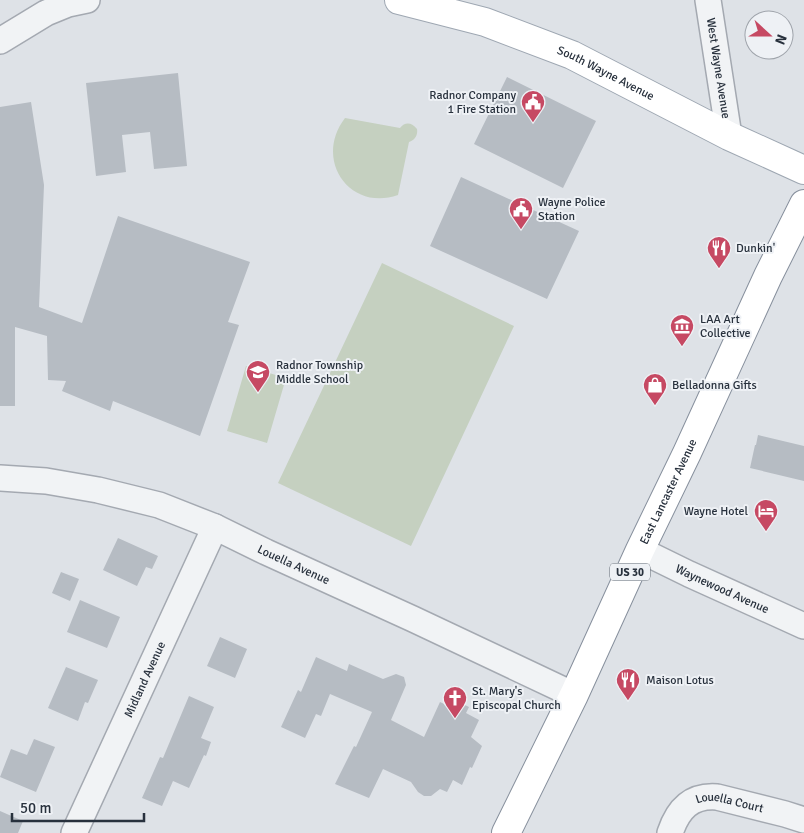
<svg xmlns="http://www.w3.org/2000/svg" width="804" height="833" font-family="Signika,sans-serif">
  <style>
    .green { fill: #c5d0c0 }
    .building { fill: #b6bcc3 }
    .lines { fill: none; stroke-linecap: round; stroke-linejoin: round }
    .minor-casing { stroke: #a4a9b1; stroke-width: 28 }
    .major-casing { stroke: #9ea7b2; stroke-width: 30 }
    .highway-casing { stroke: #87909d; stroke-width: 30 }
    .minor { stroke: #f1f3f5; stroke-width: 25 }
    .major { stroke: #fff; stroke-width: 28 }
    .highway { stroke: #fff; stroke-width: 28 }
    .labels { text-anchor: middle; stroke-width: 4; stroke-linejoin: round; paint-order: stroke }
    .shield { fill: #eef1f5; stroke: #636b74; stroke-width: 1 }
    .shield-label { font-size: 11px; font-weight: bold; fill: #28313d }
    .street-label { font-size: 12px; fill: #28313d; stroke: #eef1f5 }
    .poi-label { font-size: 12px; fill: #28313d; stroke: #eef1f5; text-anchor: start }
  </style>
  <rect width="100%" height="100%" fill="#dee2e7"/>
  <path class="green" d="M345 118 400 128C405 122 411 122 417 129 418 135 415 140 409 142L398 195C350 212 313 160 345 118Z
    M382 263 514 326 411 546 278 483Z
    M246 366 286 378 267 443 227 431Z"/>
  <path class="building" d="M178 73 187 166 154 169 150 132 122 135 126 172 96 176 86 83Z
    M507 77 596 121 563 188 474 144Z
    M31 102 44 185 39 307 82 323 118 216 250 262 228 322 239 325 200 436 113 401 110 411 62 391 66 381 48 380 47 336 15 327V406H0V107Z
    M461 177 579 231 547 299 430 246Z
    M758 435 804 446V481L750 468 755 445H756Z
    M118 538 158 556 152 569 146 567 137 586 103 570Z
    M61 572 79 579 70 601 52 593Z
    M80 600 120 617 107 648 67 632Z
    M220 637 247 649 235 678 207 666Z
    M316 657 347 671 349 664 383 679 396 674 404 677 406 685 391 720 424 737 440 702 453 708 457 701 469 707 466 713 479 720 471 737 482 746 472 768 470 767 462 785 453 780 447 792 440 789 431 796H424L418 792 411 782 383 769 369 798 335 784 354 746 356 747 372 712 330 694 321 716 316 714 305 738 281 727 298 690 301 692Z
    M66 667 98 680 88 703 85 702 78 721 48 708Z
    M189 696 214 707 201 738 211 742 206 756 204 755 189 788 173 781 162 806 142 798 160 757 163 758Z
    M34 739 55 747 36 792 0 777 11 749 27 755Z
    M0 811 23 821 18 833H0Z"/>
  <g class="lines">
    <g class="minor-casing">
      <g id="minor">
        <path id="s1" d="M708 0 729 136"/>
        <path d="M0 41 46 13 68 4 87 0"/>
        <path id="s2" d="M0 478 46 481 98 490 159 505 215 527 266 552 413 619 574 695"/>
        <path id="s3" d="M640 550 689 574 804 626"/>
        <path id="s4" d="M74 833 215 527"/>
        <path id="s5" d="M670 833C678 809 691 795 717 797L785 814 804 820"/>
      </g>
    </g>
    <g class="major-casing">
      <g id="major">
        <path id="s6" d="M399 0 485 22 572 55 729 136 804 170"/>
      </g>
    </g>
    <g class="highway-casing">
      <g id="highway">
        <path id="s7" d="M506 833 574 695 640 550 687 453 768 276 804 204"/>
      </g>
    </g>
    <use href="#minor" class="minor"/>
    <use href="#major" class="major"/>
    <use href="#highway" class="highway"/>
  </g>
  <defs>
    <g id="civic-pin" transform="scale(1.25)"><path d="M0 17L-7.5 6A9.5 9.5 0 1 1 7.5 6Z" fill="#c64963" stroke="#eef1f5"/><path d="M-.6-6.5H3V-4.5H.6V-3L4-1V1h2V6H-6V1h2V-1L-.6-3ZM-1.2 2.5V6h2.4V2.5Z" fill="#fff"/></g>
    <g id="restaurant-pin" transform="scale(1.25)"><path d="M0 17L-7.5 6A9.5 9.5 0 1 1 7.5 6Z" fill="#c64963" stroke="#eef1f5"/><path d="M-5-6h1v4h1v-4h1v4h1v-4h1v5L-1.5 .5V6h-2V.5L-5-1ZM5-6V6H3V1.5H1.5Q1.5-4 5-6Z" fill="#fff"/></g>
    <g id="museum-pin" transform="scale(1.25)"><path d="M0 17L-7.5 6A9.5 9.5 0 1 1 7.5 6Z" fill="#c64963" stroke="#eef1f5"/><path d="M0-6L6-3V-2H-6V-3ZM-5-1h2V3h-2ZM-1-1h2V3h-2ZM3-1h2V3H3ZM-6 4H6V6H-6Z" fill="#fff"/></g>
    <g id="school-pin" transform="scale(1.25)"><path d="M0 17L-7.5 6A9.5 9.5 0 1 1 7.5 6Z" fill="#c64963" stroke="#eef1f5"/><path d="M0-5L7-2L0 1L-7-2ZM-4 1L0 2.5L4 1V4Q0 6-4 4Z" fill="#fff"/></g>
    <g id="shop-pin" transform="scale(1.25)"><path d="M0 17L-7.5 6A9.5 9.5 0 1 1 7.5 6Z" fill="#c64963" stroke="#eef1f5"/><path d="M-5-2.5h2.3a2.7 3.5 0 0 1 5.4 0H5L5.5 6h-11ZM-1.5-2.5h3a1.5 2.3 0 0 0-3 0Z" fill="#fff"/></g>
    <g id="hotel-pin" transform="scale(1.25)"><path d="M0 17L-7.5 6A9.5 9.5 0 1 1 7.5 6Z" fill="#c64963" stroke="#eef1f5"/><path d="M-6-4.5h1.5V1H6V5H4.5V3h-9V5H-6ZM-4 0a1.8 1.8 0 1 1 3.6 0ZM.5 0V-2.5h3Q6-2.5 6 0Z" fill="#fff"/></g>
    <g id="church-pin" transform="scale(1.25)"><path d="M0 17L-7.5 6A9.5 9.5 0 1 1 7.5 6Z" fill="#c64963" stroke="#eef1f5"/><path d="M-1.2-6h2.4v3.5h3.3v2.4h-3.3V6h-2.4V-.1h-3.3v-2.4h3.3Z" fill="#fff"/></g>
  </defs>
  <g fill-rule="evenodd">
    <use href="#civic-pin" x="533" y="102"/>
    <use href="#civic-pin" x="521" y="209"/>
    <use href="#restaurant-pin" x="719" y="248"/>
    <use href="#museum-pin" x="682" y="326"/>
    <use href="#school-pin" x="258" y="372"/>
    <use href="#shop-pin" x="655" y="385"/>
    <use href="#hotel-pin" x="766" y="511"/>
    <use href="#restaurant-pin" x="628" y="680"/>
    <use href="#church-pin" x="455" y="698"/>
  </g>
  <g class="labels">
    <rect class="shield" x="610" y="563.5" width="40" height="17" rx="4"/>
    <g class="shield-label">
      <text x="630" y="576">US 30</text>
    </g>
    <g class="street-label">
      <text dy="4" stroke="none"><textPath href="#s1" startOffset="69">West Wayne Avenue</textPath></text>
      <text dy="4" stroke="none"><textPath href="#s6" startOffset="220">South Wayne Avenue</textPath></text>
      <text dy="4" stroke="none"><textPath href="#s7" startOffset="378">East Lancaster Avenue</textPath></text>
      <text dy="4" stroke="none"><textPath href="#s2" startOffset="309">Louella Avenue</textPath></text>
      <text dy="4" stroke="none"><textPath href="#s3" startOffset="91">Waynewood Avenue</textPath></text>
      <text dy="4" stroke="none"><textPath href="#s4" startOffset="169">Midland Avenue</textPath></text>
      <text dy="4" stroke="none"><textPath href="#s5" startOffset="78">Louella Court</textPath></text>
    </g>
    <g class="poi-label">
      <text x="516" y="99" text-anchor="end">Radnor Company<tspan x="516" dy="14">1 Fire Station</tspan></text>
      <text x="538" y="206">Wayne Police<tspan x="538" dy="14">Station</tspan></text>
      <text x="736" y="252">Dunkin'</text>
      <text x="700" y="323">LAA Art<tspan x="700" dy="14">Collective</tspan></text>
      <text x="276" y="369">Radnor Township<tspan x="276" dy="14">Middle School</tspan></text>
      <text x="672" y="389">Belladonna Gifts</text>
      <text x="748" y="515" text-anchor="end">Wayne Hotel</text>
      <text x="646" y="684">Maison Lotus</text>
      <text x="472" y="695">St. Mary's<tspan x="472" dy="14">Episcopal Church</tspan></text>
    </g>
  </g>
  <g transform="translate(769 35) rotate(111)"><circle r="24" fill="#eef1f5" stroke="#9fa4ab"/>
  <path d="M0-4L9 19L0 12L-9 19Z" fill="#c64963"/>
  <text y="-8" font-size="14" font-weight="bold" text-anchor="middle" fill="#28313d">N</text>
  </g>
  <path d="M12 813v8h132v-8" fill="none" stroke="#28313d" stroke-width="2.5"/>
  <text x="20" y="813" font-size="15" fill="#28313d" stroke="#eef1f5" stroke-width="4" paint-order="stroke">50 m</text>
</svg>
